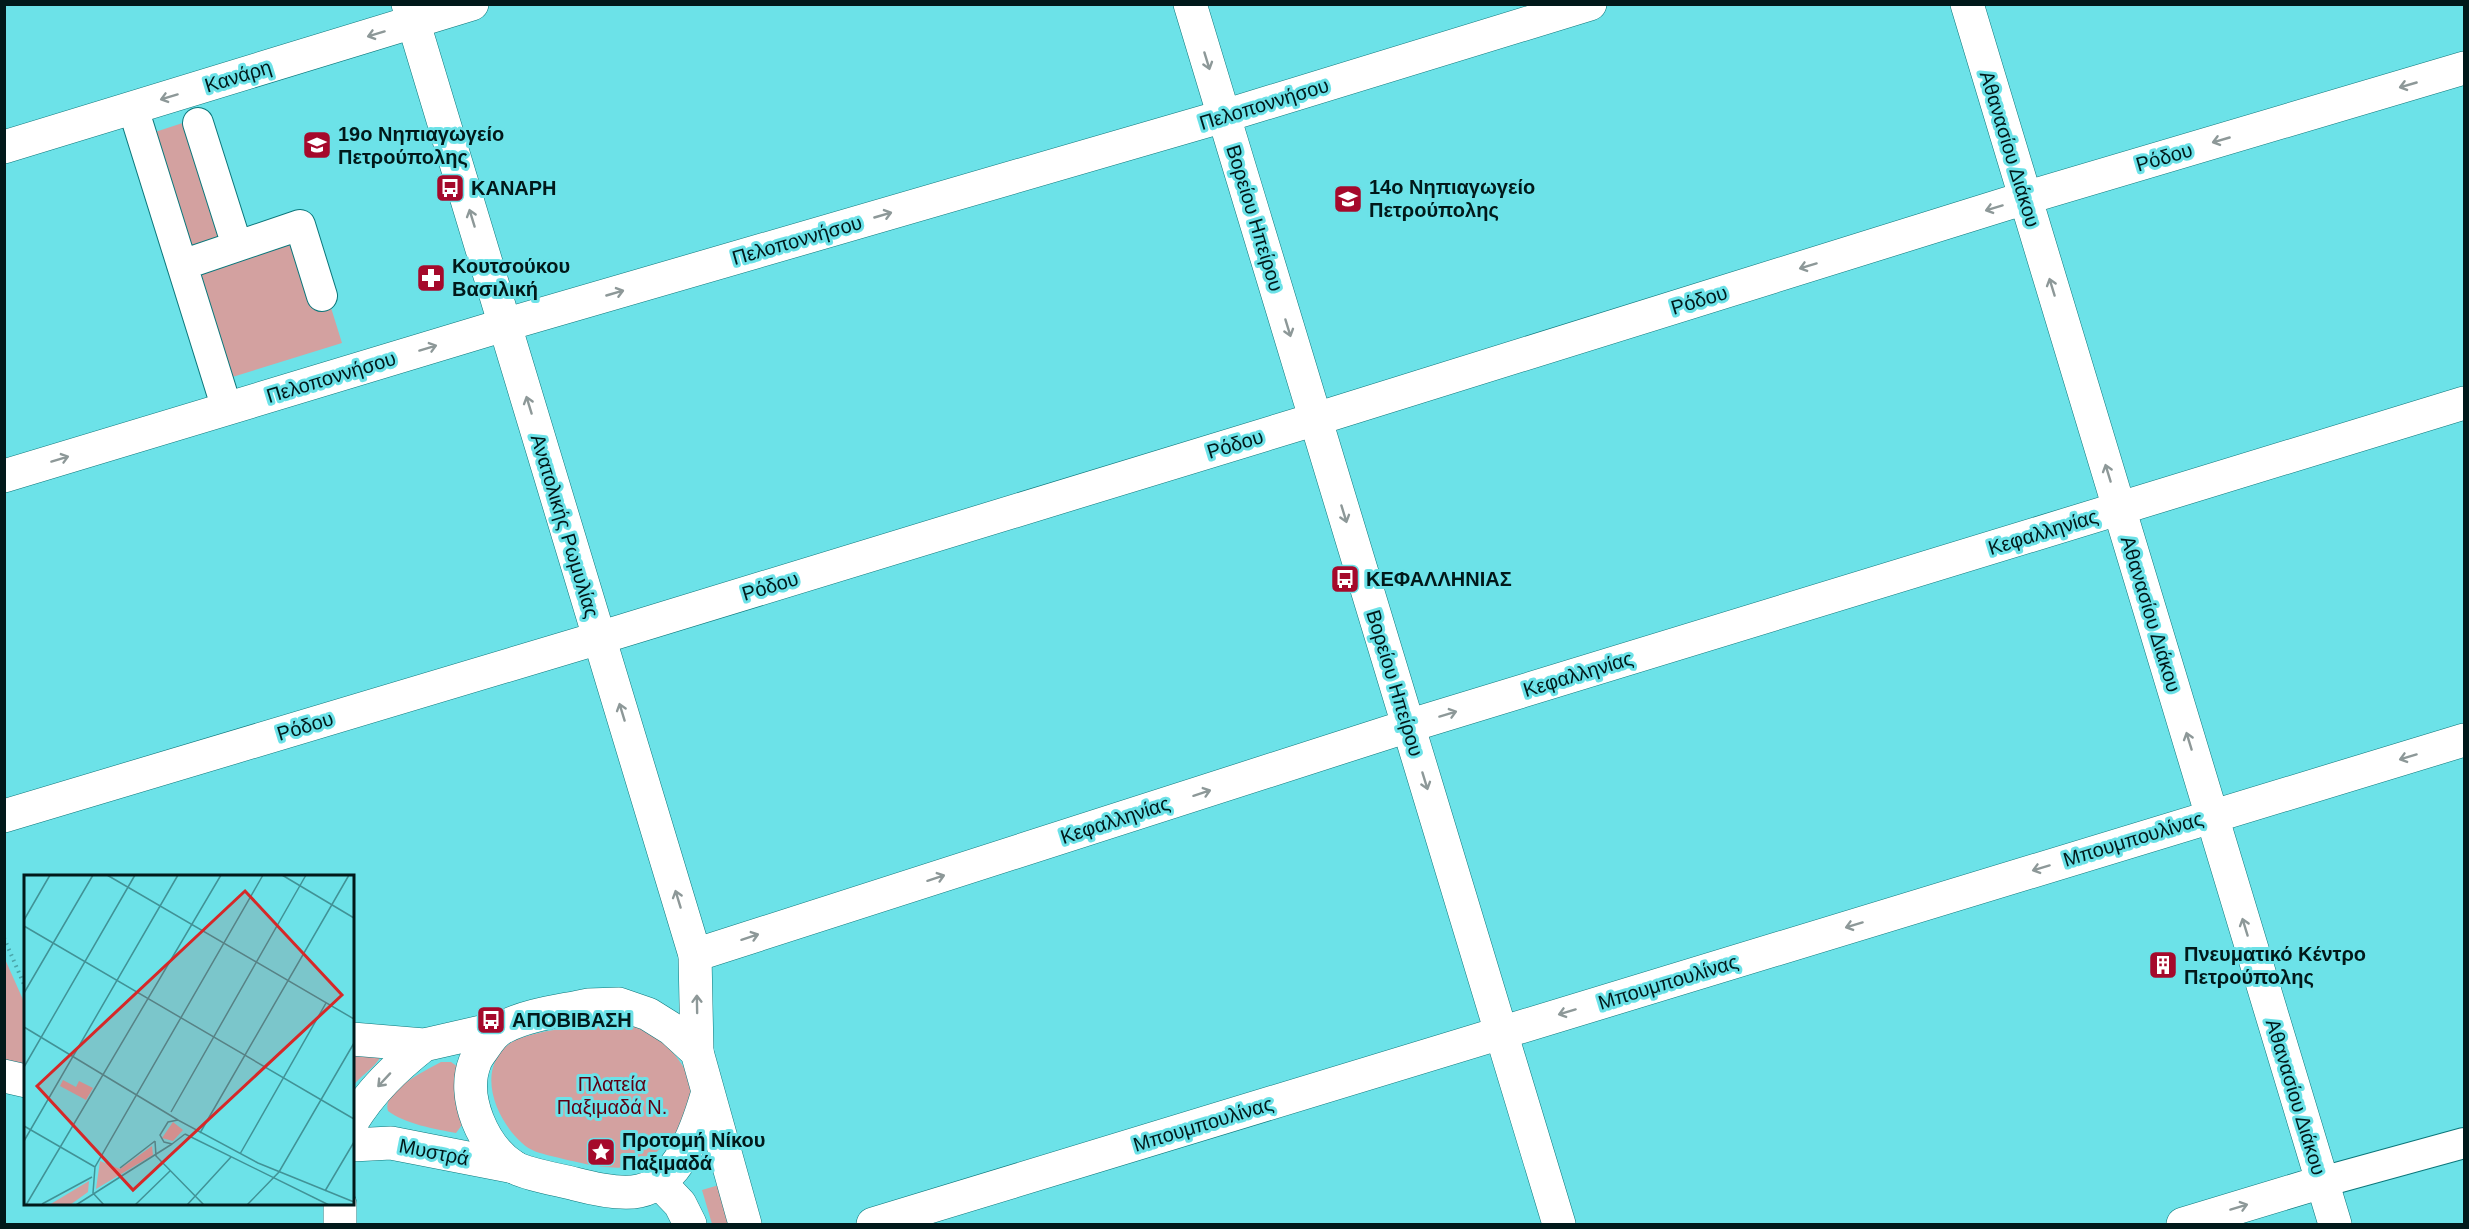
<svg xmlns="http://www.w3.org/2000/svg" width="2469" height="1229" font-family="Helvetica,sans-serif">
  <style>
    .green { fill: #d3a1a0 }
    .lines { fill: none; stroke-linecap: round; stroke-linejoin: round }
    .pedestrian-casing { stroke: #0a767a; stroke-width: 32 }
    .minor-casing { stroke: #0a767a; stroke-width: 34 }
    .tertiary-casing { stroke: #0a767a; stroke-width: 34 }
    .secondary-casing { stroke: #0a767a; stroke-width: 34 }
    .path { stroke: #4ba5a9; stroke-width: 4; stroke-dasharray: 1.5 4.5; stroke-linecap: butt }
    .pedestrian { stroke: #fff; stroke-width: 30 }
    .minor { stroke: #fff; stroke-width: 33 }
    .tertiary { stroke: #fff; stroke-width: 33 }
    .secondary { stroke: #fff; stroke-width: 33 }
    .oneway { stroke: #8d9898 }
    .labels { text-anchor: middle; stroke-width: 6; stroke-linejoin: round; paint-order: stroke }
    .street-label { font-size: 20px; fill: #01191a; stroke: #6ce2e8 }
    .poi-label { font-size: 20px; font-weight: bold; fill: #01191a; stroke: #6ce2e8; text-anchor: start }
    .park-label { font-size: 20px; fill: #5e0013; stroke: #6ce2e8 }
    .inset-road { fill: none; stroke: #419296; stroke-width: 1.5 }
    .view { fill: #d62828; fill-opacity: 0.15; stroke: #d62828; stroke-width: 3 }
    .inset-edge { fill: none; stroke: #01191a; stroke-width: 3 }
  </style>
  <rect width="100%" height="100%" fill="#6ce2e8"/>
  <path class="green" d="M201 117 239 238 303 218 342 343 226 379 149 134Z
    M4 957 25 1004V1066L5 1060Z
    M620 1023C626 1023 633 1023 638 1025 664 1037 701 1076 691 1107 687 1120 677 1132 668 1141 659 1150 648 1161 636 1165 614 1173 573 1161 551 1156 540 1153 530 1151 522 1143 496 1120 475 1070 509 1044 530 1029 593 1025 620 1023Z
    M353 1045 382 1053C378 1066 361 1075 353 1086Z
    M441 1062H451L458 1067 462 1125 456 1133C435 1129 405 1124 388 1111 381 1091 427 1070 441 1062Z
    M719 1185 730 1224H712L702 1190Z"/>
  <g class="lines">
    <g class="pedestrian-casing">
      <path id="pedestrian" d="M133 108 227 409
        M198 123 237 246
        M182 265 300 225 322 296
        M2322 1182 2464 1143"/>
    </g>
    <g class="minor-casing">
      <path id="minor" d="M1967 4 2335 1224
        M4 147 472 4
        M4 476 504 325 1224 116 1590 4
        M4 816 599 638 1316 419 2025 198 2464 68
        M695 955 1408 726 2464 403
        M352 1039 424 1045 503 1027
        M4 1076 26 1081
        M352 1122C371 1091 395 1068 424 1045
        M352 1145 391 1143 514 1167
        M340 1204V1224
        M873 1224 2464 740
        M2183 1224 2322 1182"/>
    </g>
    <g class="tertiary-casing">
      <path id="tertiary" d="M408 4 695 955 697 1052
        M1190 4 1559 1224"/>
    </g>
    <g class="secondary-casing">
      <path id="secondary" d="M707 1095C697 1129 679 1183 639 1191 620 1195 594 1189 575 1184 560 1180 525 1174 514 1167 483 1147 461 1097 475 1062 477 1056 482 1051 485 1046 489 1040 497 1030 504 1027 529 1014 561 1011 588 1005L619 1004 648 1014 672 1029 697 1052 745 1224
        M658 1181 680 1204 690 1224"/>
    </g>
    <path class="path" d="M4 938 26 989"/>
    <use href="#pedestrian" class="pedestrian"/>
    <use href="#minor" class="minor"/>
    <use href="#tertiary" class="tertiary"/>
    <use href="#secondary" class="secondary"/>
  </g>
  <defs><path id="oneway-shaft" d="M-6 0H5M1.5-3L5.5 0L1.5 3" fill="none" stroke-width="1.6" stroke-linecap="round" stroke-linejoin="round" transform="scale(1.5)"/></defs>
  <g class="oneway">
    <use href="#oneway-shaft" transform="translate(376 34) rotate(163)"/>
    <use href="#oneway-shaft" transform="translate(1207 61) rotate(73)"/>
    <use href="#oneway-shaft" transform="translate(2408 85) rotate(164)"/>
    <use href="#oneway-shaft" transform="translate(169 97) rotate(163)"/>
    <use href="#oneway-shaft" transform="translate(2221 140) rotate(164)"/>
    <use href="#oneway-shaft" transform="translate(1994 208) rotate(163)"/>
    <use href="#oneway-shaft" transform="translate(883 215) rotate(-16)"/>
    <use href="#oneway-shaft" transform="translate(472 218) rotate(-107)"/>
    <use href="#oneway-shaft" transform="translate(1808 266) rotate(163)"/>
    <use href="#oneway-shaft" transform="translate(2052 287) rotate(-107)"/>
    <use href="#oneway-shaft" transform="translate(615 293) rotate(-16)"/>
    <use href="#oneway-shaft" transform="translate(1288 328) rotate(73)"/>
    <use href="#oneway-shaft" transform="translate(428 348) rotate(-17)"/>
    <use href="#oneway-shaft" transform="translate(529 405) rotate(-107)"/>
    <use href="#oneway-shaft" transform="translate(60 459) rotate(-17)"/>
    <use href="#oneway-shaft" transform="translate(2108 473) rotate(-107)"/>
    <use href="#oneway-shaft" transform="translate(1344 514) rotate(73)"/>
    <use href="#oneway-shaft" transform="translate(622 712) rotate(-107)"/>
    <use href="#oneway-shaft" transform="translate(1448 714) rotate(-17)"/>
    <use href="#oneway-shaft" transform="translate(2189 741) rotate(-107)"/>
    <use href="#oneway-shaft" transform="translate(2408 757) rotate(163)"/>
    <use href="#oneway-shaft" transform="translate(1425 781) rotate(73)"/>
    <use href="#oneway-shaft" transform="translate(1202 793) rotate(-18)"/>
    <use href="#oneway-shaft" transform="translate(2041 868) rotate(163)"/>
    <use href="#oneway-shaft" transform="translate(936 878) rotate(-18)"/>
    <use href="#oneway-shaft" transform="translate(678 899) rotate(-107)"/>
    <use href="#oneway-shaft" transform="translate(1854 925) rotate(163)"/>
    <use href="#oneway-shaft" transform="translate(2245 927) rotate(-107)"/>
    <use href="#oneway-shaft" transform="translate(750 937) rotate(-18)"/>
    <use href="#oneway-shaft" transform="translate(697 1004) rotate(-91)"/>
    <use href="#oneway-shaft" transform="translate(1567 1012) rotate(163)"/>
    <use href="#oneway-shaft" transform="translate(384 1080) rotate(133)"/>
    <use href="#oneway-shaft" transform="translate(2239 1207) rotate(-17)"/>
  </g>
  <defs>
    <g id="school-square" transform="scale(1.5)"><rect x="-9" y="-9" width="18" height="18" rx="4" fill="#a5092b" stroke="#6ce2e8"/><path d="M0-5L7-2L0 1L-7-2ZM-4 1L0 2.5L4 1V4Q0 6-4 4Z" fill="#fff"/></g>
    <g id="bus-square" transform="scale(1.5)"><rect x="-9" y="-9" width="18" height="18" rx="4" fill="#a5092b" stroke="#6ce2e8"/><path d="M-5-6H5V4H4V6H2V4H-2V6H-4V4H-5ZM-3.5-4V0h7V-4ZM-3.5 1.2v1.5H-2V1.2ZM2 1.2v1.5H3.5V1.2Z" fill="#fff"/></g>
    <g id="pharmacy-square" transform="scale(1.5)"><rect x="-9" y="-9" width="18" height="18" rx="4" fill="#a5092b" stroke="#6ce2e8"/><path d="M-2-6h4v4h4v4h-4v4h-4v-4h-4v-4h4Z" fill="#fff"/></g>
    <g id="building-square" transform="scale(1.5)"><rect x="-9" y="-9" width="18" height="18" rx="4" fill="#a5092b" stroke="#6ce2e8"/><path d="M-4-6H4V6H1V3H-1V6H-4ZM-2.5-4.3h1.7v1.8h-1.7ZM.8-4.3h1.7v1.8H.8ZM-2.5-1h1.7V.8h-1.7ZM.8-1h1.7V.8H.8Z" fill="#fff"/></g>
    <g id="sight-square" transform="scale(1.5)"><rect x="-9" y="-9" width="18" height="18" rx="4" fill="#a5092b" stroke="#6ce2e8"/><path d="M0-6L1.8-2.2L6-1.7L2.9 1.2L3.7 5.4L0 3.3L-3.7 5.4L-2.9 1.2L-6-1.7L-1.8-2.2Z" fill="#fff"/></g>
  </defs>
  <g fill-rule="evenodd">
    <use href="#school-square" x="317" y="145"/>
    <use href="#bus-square" x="450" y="188"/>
    <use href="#school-square" x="1348" y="199"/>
    <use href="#pharmacy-square" x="431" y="278"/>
    <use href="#bus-square" x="1345" y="579"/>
    <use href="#building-square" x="2163" y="965"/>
    <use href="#bus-square" x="491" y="1020"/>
    <use href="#sight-square" x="601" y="1152"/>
  </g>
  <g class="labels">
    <g class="street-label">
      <text transform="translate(238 76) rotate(-17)" y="7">Κανάρη</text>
      <text transform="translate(1264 104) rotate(-17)" y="7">Πελοποννήσου</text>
      <text transform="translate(2010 149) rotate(73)" y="7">Αθανασίου Διάκου</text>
      <text transform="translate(2164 157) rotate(-16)" y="7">Ρόδου</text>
      <text transform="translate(1255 218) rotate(73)" y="7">Βορείου Ηπείρου</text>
      <text transform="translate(797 240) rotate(-16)" y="7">Πελοποννήσου</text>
      <text transform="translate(1699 300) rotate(-17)" y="7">Ρόδου</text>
      <text transform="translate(331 377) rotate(-17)" y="7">Πελοποννήσου</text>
      <text transform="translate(1235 444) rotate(-17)" y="7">Ρόδου</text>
      <text transform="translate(565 526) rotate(73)" y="7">Ανατολικής Ρωμυλίας</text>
      <text transform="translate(2043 532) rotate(-17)" y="7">Κεφαλληνίας</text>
      <text transform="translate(770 586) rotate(-17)" y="7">Ρόδου</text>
      <text transform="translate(2151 614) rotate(73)" y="7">Αθανασίου Διάκου</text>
      <text transform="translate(1578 674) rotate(-17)" y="7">Κεφαλληνίας</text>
      <text transform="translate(1395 683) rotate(73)" y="7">Βορείου Ηπείρου</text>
      <text transform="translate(305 726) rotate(-17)" y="7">Ρόδου</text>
      <text transform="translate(1115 820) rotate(-18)" y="7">Κεφαλληνίας</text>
      <text transform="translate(2133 839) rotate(-17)" y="7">Μπουμπουλίνας</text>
      <text transform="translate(1668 982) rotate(-17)" y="7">Μπουμπουλίνας</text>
      <text transform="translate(2296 1097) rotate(73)" y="7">Αθανασίου Διάκου</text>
      <text transform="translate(1203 1124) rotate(-17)" y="7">Μπουμπουλίνας</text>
      <text transform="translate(434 1152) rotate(11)" y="7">Μυστρά</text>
    </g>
    <g class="poi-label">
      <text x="338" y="141">19ο Νηπιαγωγείο<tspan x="338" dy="23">Πετρούπολης</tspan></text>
      <text x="1369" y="194">14ο Νηπιαγωγείο<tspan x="1369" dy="23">Πετρούπολης</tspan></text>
      <text x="471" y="195">ΚΑΝΑΡΗ</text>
      <text x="452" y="273">Κουτσούκου<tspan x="452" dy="23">Βασιλική</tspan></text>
      <text x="1366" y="586">ΚΕΦΑΛΛΗΝΙΑΣ</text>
      <text x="2184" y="961">Πνευματικό Κέντρο<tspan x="2184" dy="23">Πετρούπολης</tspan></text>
      <text x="512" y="1027">ΑΠΟΒΙΒΑΣΗ</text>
      <text x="622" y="1147">Προτομή Νίκου<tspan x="622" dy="23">Παξιμαδά</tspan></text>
    </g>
    <g class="park-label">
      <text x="612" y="1091">Πλατεία<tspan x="612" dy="23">Παξιμαδά Ν.</tspan></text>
    </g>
  </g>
  <g transform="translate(24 875)">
    <rect width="330" height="330" fill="#6ce2e8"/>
    <path d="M39 205 52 212 55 206 69 213 62 225 36 211ZM149 247 159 255 149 266 138 263ZM128 271 129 280 72 314 76 286 96 294ZM65 306 64 317 46 330H25Z" fill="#d3a1a0"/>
    <path class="inset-road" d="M83 0 330 144M258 0 330 43M0 45 26 0M0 51 330 244M0 118 69 0M0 152 154 245M0 192 111 0M147 237 282 0M0 251 71 292M176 258 325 0M161 259 148 269 140 267 136 260 144 247 154 245 234 288 330 327M161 259 305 330M0 266 154 0M131 266 132 281 180 330M216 279 302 128M96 293 131 266M301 316 330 267M18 329 68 302M2 330 197 0M52 330 148 269M80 330 69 318 71 292 239 0M111 330 146 296M163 330 207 282M223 330 255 297 330 168"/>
    <path class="view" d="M221 16 318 120 109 315 13 211Z"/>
    <rect width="330" height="330" class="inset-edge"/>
  </g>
  <rect width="2469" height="1229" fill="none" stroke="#01191a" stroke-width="12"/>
</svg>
